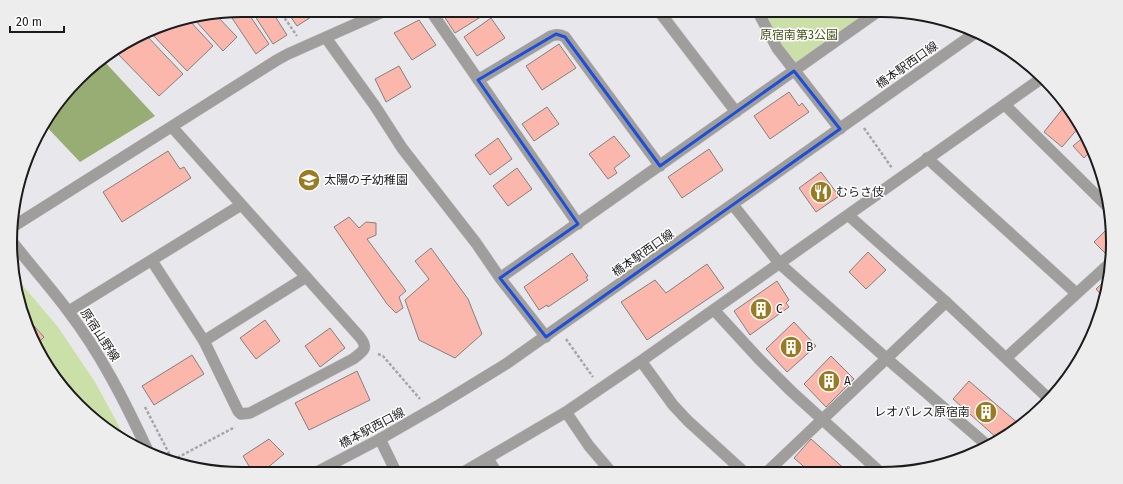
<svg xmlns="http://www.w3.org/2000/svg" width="1123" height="484" font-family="'Fira Sans','Noto Sans JP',sans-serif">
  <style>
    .green { fill: #cbe0a8 }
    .forest { fill: #98ad74 }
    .building { fill: #fbb7ac; stroke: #84807f }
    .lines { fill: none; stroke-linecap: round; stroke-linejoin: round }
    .service-casing { stroke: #c3c2c6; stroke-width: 12 }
    .minor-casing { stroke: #c3c2c6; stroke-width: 12 }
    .tertiary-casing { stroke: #c3c2c6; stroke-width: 12 }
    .path { stroke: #a6a6a9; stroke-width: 2.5; stroke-dasharray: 3 2; stroke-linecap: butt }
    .service { stroke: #9f9e9d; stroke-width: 11 }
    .minor { stroke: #9f9e9d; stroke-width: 11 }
    .tertiary { stroke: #9f9e9d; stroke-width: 11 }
    .marked { fill: none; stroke: #1d4ed8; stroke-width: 3; stroke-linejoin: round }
    .labels { text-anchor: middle; stroke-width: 3; stroke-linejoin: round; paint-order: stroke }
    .park-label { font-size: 12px; fill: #425417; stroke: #fff }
    .street-label { font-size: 12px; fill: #1b1b1c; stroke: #fff }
    .poi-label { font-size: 12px; fill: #1b1b1c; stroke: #fff; text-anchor: start }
    .rim { fill: none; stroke: #1b1b1c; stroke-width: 2 }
  </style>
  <rect width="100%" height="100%" fill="#e8e7eb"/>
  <path class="green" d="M757 10H875L794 71Z
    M14 275 58 327 95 382 125 437 89 417 41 358 14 287Z"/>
  <path class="forest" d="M103 60 155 116 80 162 43 123 89 67Z"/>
  <path class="building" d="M242 10H246L269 44 256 54 228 12Z
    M251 10H271L287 35 273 44Z
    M286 10H322L297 26Z
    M440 10H485L487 13 455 33Z
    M215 14 237 37 223 51 193 18Z
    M491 18 505 38 477 56 464 37Z
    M188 19 213 46 187 71 150 32 167 22Z
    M419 20 436 45 412 60 394 33Z
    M146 35 183 74 159 96 116 52Z
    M559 44 576 68 542 90 526 66Z
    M399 66 411 87 386 102 375 79Z
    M789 92 799 106 802 103 809 112 770 139 754 116Z
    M547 107 559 124 534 141 522 124Z
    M1064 107 1079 127 1062 147 1044 132Z
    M1086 135 1089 140 1092 150 1084 158 1073 146Z
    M614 136 630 156 614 168 617 173 608 179 589 154Z
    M498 138 512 159 490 175 475 155Z
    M709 149 723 170 682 198 668 177Z
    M168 151 180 169 184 167 191 178 122 222 103 192Z
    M517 168 532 189 508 206 493 186Z
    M821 172 839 196 816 212 799 188Z
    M349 217 359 228 366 222 376 223V235L367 239 406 291 399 297 403 308 396 313 387 304 334 227Z
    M1108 228 1112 232 1109 251 1106 254 1094 242Z
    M431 248 468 299 482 334 455 358 419 340 405 300 429 279 415 261Z
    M868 252 886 270 866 289 849 272Z
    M572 253 588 276 586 277 588 280 548 307 547 305 539 310 524 287Z
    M707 264 724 288 647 340 621 302 655 280 666 293Z
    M777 281 789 300 786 303 789 307 750 335 734 311Z
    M1105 281 1103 297 1096 289Z
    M25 316 44 337 36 345Z
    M265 320 280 341 256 359 240 338Z
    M794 322 816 346 787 372 766 349Z
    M330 328 345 348 320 367 305 346Z
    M192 355 204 374 154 405 142 386Z
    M831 356 854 379 826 407 804 384Z
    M357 371 370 400 309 430 295 403Z
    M969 381 1020 425 998 439 953 399Z
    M269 439 284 454 260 474H251L246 469 249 466 243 456Z
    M811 439 848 472H810L794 458Z"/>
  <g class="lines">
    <g class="service-casing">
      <path id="service" d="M658 10 736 112
        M204 341 306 277
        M767 472 946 302"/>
    </g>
    <g class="minor-casing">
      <path id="minor" d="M430 10 578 224
        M757 10 777 48 840 129
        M326 38 375 106 402 148 476 243 500 278 546 337
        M478 80 551 36C556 34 560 34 565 37L660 166
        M1005 105 1107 206
        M927 158 1076 293
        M733 205 780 264 886 358 987 445
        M848 215 946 302 1049 399
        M14 226 277 60 288 54 387 10
        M152 261 204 341 238 411 241 414 250 413 353 359C364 351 369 348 359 336L172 127
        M500 278 880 10
        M714 310 759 359 791 391 880 472
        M69 311 241 205
        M1006 358 1108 265
        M641 361 673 405 688 421 744 472
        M566 412 589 446 612 473
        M380 439 397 474
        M488 459 497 473
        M462 473 566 412 641 361 1042 78"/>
    </g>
    <g class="tertiary-casing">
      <path id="tertiary" d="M14 244C32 267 51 288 68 311 101 354 125 402 148 451
        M313 474 380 439 439 405 506 364 975 33"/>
    </g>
    <path class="path" d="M279 10 297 36
      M864 128 892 168
      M566 339 593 377
      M378 354 383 356 420 399
      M145 407 174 463
      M173 460 235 427
      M292 474 300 469"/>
    <use href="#service" class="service"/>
    <use href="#minor" class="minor"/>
    <use href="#tertiary" class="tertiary"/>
  </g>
  <path class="marked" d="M556 34 565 37 660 166 794 71 840 129 546 337 500 278 578 224 478 80Z"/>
  <defs>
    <g id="school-disc" transform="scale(1.15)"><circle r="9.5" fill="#987c24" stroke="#fff"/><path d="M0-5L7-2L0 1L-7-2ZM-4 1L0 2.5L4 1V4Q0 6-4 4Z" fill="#fff"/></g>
    <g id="restaurant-disc" transform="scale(1.15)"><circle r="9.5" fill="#987c24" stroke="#fff"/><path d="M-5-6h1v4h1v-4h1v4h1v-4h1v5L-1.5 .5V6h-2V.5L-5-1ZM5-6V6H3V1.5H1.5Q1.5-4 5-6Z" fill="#fff"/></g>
    <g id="building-disc" transform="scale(1.15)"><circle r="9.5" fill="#987c24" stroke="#fff"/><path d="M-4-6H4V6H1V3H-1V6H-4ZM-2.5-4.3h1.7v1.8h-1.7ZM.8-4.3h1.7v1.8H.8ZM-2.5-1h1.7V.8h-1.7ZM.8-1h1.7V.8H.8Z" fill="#fff"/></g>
  </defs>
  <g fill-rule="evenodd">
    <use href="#school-disc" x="309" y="180"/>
    <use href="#restaurant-disc" x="821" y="192"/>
    <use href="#building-disc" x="761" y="309"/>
    <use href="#building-disc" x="791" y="347"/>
    <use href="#building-disc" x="829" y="381"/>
    <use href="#building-disc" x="986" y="412"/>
  </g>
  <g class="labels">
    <g class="park-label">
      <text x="799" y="39">原宿南第3公園</text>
    </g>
    <g class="street-label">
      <text transform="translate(907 65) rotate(-35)" y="4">橋本駅西口線</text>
      <text transform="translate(643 253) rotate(-35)" y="4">橋本駅西口線</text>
      <text transform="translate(100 335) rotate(57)" y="4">原宿山野線</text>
      <text transform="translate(372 428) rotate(-28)" y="4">橋本駅西口線</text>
    </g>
    <g class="poi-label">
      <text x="324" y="184">太陽の子幼稚園</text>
      <text x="836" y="196">むらさ伎</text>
      <text x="776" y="313">C</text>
      <text x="806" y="351">B</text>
      <text x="844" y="385">A</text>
      <text x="970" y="416" text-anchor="end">レオパレス原宿南</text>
    </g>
  </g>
  <path d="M0 0H1123V484H0ZM242 17H881A225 225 0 0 1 1106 242V242A225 225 0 0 1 881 467H242A225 225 0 0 1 17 242V242A225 225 0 0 1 242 17Z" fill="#ededed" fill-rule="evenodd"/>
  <path class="rim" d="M242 17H881A225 225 0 0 1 1106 242V242A225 225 0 0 1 881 467H242A225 225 0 0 1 17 242V242A225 225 0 0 1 242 17Z"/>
  <path d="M10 26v6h54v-6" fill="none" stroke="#1b1b1c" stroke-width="2"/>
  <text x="16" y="26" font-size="12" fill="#1b1b1c" stroke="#ffffff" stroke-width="3" paint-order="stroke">20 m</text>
</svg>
